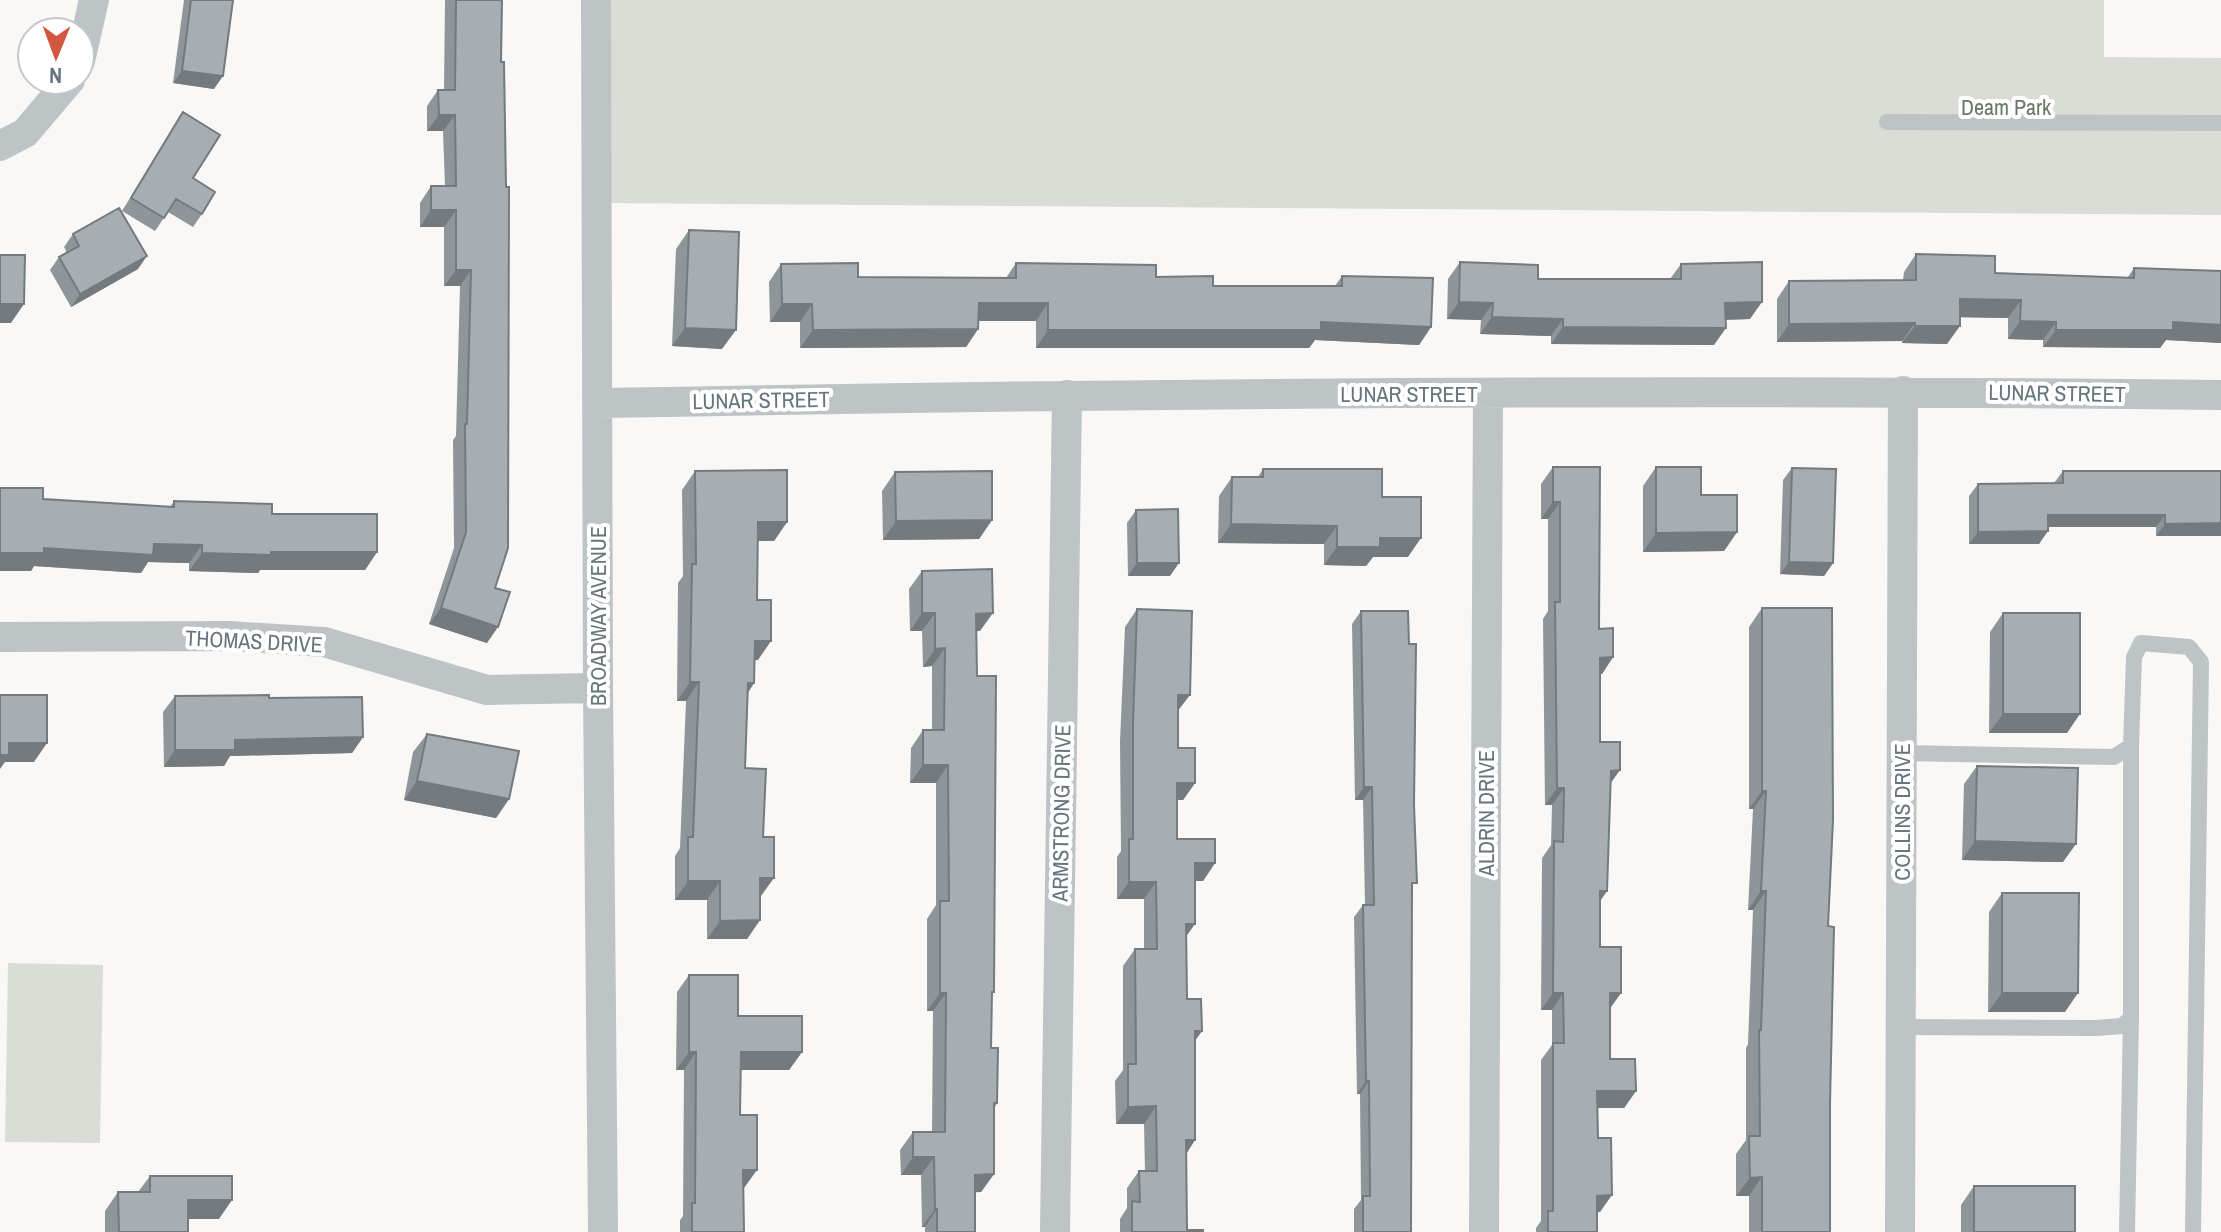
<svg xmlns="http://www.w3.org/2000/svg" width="2221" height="1232" font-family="'Archivo Narrow',sans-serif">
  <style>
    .park { fill: #d9ddd6 }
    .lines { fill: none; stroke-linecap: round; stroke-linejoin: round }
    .service { stroke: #bec3c6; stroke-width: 16 }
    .minor { stroke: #bec3c6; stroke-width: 30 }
    .wall { fill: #8f969a }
    .shaded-wall { fill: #747a7d }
    .building { fill: #a6aeb3; stroke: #747a7d; stroke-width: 2 }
    .labels { text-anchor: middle; stroke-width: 8; stroke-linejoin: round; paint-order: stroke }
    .park-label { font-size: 22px; fill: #697765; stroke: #fff }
    .street-label { font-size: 22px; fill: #66767e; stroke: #fff }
  </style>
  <rect width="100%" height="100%" fill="#f9f8f7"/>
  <path class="park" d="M596 0H2104V57L2221 58V215L598 203Z
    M8 963 103 965 100 1143 5 1142Z"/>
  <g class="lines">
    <path class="service" d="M1887 122 2221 123
      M1902 753 2114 757 2131 746 2134 657 2141 643 2189 647 2201 662 2193 1232
      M1901 1027 2096 1028 2122 1026 2131 1018V746
      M2127 1232 2131 1018"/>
    <path class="minor" d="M596 0 598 688 603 1232
      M80 61 94 0
      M0 146 25 133 70 80
      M598 403C1139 393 1680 389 2221 395
      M0 637 230 636 324 642 487 690 598 688
      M1055 1232 1067 395
      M1484 1232 1488 394
      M1900 1232 1903 391"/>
  </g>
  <path class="wall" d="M184 0H233L214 89 173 83Z
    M445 0H502L495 588 487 643 429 624 454 548 453 440 456 436 460 286H444V227H420V203L431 186H445L443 131H427V106L438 90H444Z
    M183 112 193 178 202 214 193 227 168 212 155 231 122 211Z
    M689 230 722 349 672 346 676 249Z
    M73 234 138 269 71 307 50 270 59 257 67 253 64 247Z
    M1916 254 1995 273 2128 277 2134 268 2221 271V343L2166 340 2160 348 2043 347V340L2008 339V318L1960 317 1947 344 1902 343V341L1777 342V299L1789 281 1903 280 1904 272Z
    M1460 262 1538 279H1670L1681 264 1750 319 1726 320 1714 345 1551 344V336L1480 334 1481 320 1447 319 1448 279Z
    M1016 263 1156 277 1213 286H1335L1342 276 1431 327 1419 345 1315 340 1309 348H1036V321H978V329L966 347 800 348V322H770L769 282 781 264 858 277 1006 278Z
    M1553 467 1599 629 1613 657 1602 674H1600V742L1610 784 1607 891 1600 901V947L1610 1009V1059L1636 1091 1624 1108H1597L1600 1212H1597V1232H1536V1228L1541 1221V1060L1552 1045V1010H1541L1542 858 1551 845 1552 805H1545L1543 619 1548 611V519H1541V484Z
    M1656 467 1701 495 1737 532 1724 551 1643 552V486Z
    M1792 468 1833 563 1824 576 1780 574 1783 480Z
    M1263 469 1382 497 1408 557H1373L1366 566 1324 565V544L1218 543 1219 496 1232 477H1258Z
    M695 471 787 522 774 541H758L757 600 758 660H755L754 683 748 693 745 768 761 896 760 920 747 939H707V900H675V856L680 848 686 701H677L678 583 683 576 682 490Z
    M2063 471H2221L2156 536V527H2048L2039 544H1969V496L1978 484 2054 483Z
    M895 472 992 520 979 539 883 540 882 491Z
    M43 499 170 507 174 501 272 514 377 552 365 570H260L258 573 189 571V563L148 562 141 573 34 566 31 571H0Z
    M1136 510 1170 576H1128L1127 523Z
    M922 571 980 631H976L977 676 994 992 991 996V1048L997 1103 994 1109V1174L981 1192H975V1232H925V1227H922L921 1175H901L900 1150 913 1132H932L933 1011H927V919L936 905V783H910L911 748 923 730H932V666L923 667 922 631H910L909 589Z
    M1762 608 1828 926 1830 1232H1749V1196H1736V1154L1746 1140V1048L1748 1044 1753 910H1748L1753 809H1749V627Z
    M1137 609 1178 712V748L1195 783 1183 800H1177V839L1215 863 1203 881H1195L1186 937 1187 999 1202 1031 1195 1041V1140L1187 1153V1230L1203 1232H1120V1219L1127 1208V1188L1139 1171H1145L1144 1124H1116L1115 1081 1123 1070V966L1135 949H1144V899H1117V857L1121 851 1120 741 1125 627Z
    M1361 611 1412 891 1411 1232H1354V1209L1361 1200 1360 1094H1357L1354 917 1363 905H1365L1363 800H1355L1352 624Z
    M2003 613 2067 733H1989L1990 632Z
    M175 696 269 698 363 737 352 753 230 756 224 766 164 767 163 712Z
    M427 734 509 799 496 818 404 800 413 752Z
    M1977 766 2063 862 1962 860 1964 784Z
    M2002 893 2065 1012H1988L1989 912Z
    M689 975 738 1016 802 1052 789 1070H741L740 1115 744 1188V1232H680V1220L683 1216 684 1070H676L677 992Z
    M150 1176 219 1219H188V1232H105V1211L118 1192H138Z
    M1974 1186 2075 1232H1961V1205Z"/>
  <path class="shaded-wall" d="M182 71 223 76 214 89 173 83Z
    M439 115H455L443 131H427Z
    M431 210H456L444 227H420Z
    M147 256 138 269 71 307 80 294Z
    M456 270H471L460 286H444Z
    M1960 299 2021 300 2008 318 1948 317Z
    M1459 302 1493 303 1481 320 1447 319Z
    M1762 302 1750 319 1713 320 1725 303Z
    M979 303H1048L1036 321H966Z
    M0 304H24L11 323H0Z
    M782 304H812L800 322H770Z
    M1492 317 1563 319 1551 336 1480 334Z
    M2020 321 2056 322 2043 340 2008 339Z
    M1321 322 1431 327 1419 345 1315 340 1309 348H1036L1048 330Z
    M2173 322 2221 325V343L2166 340 2160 348 2043 347 2056 330Z
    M1915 323 1902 341 1777 342 1789 324Z
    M1915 326H1960L1947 344 1902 343Z
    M1563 327 1726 328 1714 345 1551 344Z
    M685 328 736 330 722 349 672 346Z
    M978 329 966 347 800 348 813 330Z
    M1553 502H1560L1548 519H1541Z
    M2048 515H2165L2156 527H2039Z
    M992 520 979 539 883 540 896 521Z
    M758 522H787L774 541H745Z
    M2221 523V536H2156L2165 524Z
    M1231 524 1337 526 1324 544 1218 543Z
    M2048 531 2039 544H1969L1978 532Z
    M1737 532 1724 551 1643 552 1656 533Z
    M1380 538H1421L1408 557H1373L1366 566 1324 565 1337 547Z
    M154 544 202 545 189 563 148 562 141 573 34 566 31 571H0V553L44 548Z
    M377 552 365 570H260L258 573 189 571 202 553Z
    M1789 562 1833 563 1824 576 1780 574Z
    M1137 563H1179L1170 576H1128Z
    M441 608 498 627 487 643 429 624Z
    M922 613H935L922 631H910Z
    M993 613 980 631 963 632 976 614Z
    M755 641H771L758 660 742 659Z
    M945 648 932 666 923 667 935 649Z
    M1613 657 1602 674 1588 675 1600 658Z
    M690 682H699L686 701H677Z
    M748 683H754L741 702Z
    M1178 695H1190L1177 712Z
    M2003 714H2080L2067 733H1989Z
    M363 737 352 753 230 756 224 766 164 767 175 750 235 740Z
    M9 743H47L34 762H5L0 769V755Z
    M923 765H948L936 783H910Z
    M1620 770 1608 787 1611 771Z
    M417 781 509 799 496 818 404 800Z
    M1177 783H1195L1183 800H1165Z
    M1364 787H1372L1363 800H1355Z
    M1557 788H1564L1552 805H1545Z
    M1762 791H1766L1753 809H1749Z
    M1975 841 2076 844 2063 862 1962 860Z
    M1195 863H1215L1203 881H1183Z
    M760 878H774L761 896 747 897Z
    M688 881H720L707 900H675Z
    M1129 882H1156L1144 899H1117Z
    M1600 891H1607L1595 908Z
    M1761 891H1766L1753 910H1748Z
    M760 920 747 939H707L720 921Z
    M1186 924H1195L1183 941Z
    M940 993H946L933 1011H927Z
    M1553 993H1563L1552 1010H1541Z
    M1610 993H1621L1609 1010Z
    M2002 993H2078L2065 1012H1988Z
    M1195 1031H1202L1189 1048Z
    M689 1052H696L684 1070H676Z
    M741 1052H802L789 1070H728Z
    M1366 1081H1369L1360 1094H1357Z
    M1597 1091H1636L1624 1108H1585Z
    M1156 1106 1144 1124H1116L1128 1107Z
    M1186 1140H1195L1183 1158Z
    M913 1157H934L921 1175H901Z
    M743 1170H757L744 1188H731Z
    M994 1174 981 1192 962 1193 975 1175Z
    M1762 1177 1749 1196H1736L1750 1178Z
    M1612 1195 1600 1212 1585 1213 1597 1196Z
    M188 1200H232L219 1219H175Z
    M935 1209H937L925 1227H922Z"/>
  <path class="building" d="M191 0H233L223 76 182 71Z
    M456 0H502L501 62H504L506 187H509L508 548 495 588 510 592 498 627 441 608 466 532 465 424H467L471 270H456V210H431V186H456L455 115H439L438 90H455Z
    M183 112 220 135 193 178 215 192 202 214 176 199 164 218 131 198Z
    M119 208 147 256 80 294 59 257 79 246 73 234Z
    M689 230 739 232 736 330 685 328Z
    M1916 254 1995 256V273L2134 278V268L2221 271V325L2173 322V330H2056V322L2020 321 2021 300 1960 299V326H1915V323L1789 324V281L1916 280Z
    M0 255H25L24 304H0Z
    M1460 262 1538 265V279H1681V264L1762 262V302L1725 303 1726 328 1563 327V319L1492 317 1493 303 1459 302Z
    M858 263V277L1016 278V263L1156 265V277L1213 276V286H1342V276L1433 278 1431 327 1321 322V330H1048V303H979L978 329 813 330 812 304H782L781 264Z
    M1553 467H1600L1599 629 1613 628V657L1600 658V742H1620V770L1611 771 1607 891H1600V947H1621V993H1610V1059H1635L1636 1091H1597L1598 1138H1611L1612 1195 1597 1196V1232H1548V1211H1553V1043H1564L1563 993H1553L1554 841 1563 842 1564 788H1557L1555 602H1560V502H1553Z
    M1656 467H1701V495H1737V532L1656 533Z
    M1792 468 1836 469 1833 563 1789 562Z
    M1263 469H1382V497H1421V538H1380V547H1337V526L1231 524 1232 477H1263Z
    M787 470V522H758L757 600H771V641H755L754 683H748L745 768 766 769 763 837H774V878H760V920L720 921V881H688V837H693L699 682H690L692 564H696L695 471Z
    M992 471V520L896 521 895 472Z
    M2063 471H2221V523L2165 524V515H2048V531L1978 532V484L2063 483Z
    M0 488H43V499L174 507V501L272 504V514H377V552H271V555L202 553V545L154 544 153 555 44 548V553H0Z
    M1178 509 1179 563H1137L1136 510Z
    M992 569 993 613 976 614 977 676H996L994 992H992L991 1048H998L997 1103H994V1174L975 1175V1232H937V1209H935L934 1157H913V1132H945L946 993H940V901H949L948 765H923V730H944L945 648 935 649V613H922V571Z
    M1762 608H1832L1833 820 1828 926 1834 927 1830 1104V1232H1762V1177L1750 1178 1749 1136H1760L1759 1030H1761L1766 891H1761L1766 791H1762Z
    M1137 609 1192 611 1190 695H1178V748H1195V783H1177V839H1215V863H1195V924H1186L1187 999H1201L1202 1031H1195V1140H1186L1187 1230H1203V1232H1132V1201L1140 1202 1139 1171H1157L1156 1106 1128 1107V1064H1136L1135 949H1157L1156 882H1129V839H1133V723Z
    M1361 611H1408L1409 644H1416L1414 805 1417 883H1412L1411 1232H1363V1196H1370L1369 1081H1366L1363 905H1374L1372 787H1364Z
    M2003 613H2080V714H2003Z
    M0 695H47V743H9V755H0Z
    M269 695V698L362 697 363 737 235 740V750H175V696Z
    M427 734 519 751 509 799 417 781Z
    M1977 766 2078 768 2076 844 1975 841Z
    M2002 893H2079L2078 993H2002Z
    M689 975H738V1016H802V1052H741L740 1115H757V1170H743L744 1232H692V1203H695L696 1052H689Z
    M150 1176H232V1200H188V1232H119L118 1192H150Z
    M1974 1186H2075V1232H1974Z"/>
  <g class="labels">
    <g class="park-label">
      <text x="2006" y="115">Deam Park</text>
    </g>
    <g class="street-label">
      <text transform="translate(2057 393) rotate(1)" y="8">LUNAR STREET</text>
      <text x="1409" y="402">LUNAR STREET</text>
      <text transform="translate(761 400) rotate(-1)" y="8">LUNAR STREET</text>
      <text transform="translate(598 616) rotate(-90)" y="8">BROADWAY AVENUE</text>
      <text transform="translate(254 641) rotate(3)" y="8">THOMAS DRIVE</text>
      <text transform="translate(1902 812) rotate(-90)" y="8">COLLINS DRIVE</text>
      <text transform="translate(1061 813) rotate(-89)" y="8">ARMSTRONG DRIVE</text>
      <text transform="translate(1486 813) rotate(-90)" y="8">ALDRIN DRIVE</text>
    </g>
  </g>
  <g transform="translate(56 56) rotate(181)"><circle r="38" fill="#ffffff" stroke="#c2c8cb" stroke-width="2"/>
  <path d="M0-6L14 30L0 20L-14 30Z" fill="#d1573e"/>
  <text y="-12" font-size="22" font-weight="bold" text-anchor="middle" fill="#66767e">N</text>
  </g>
</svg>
